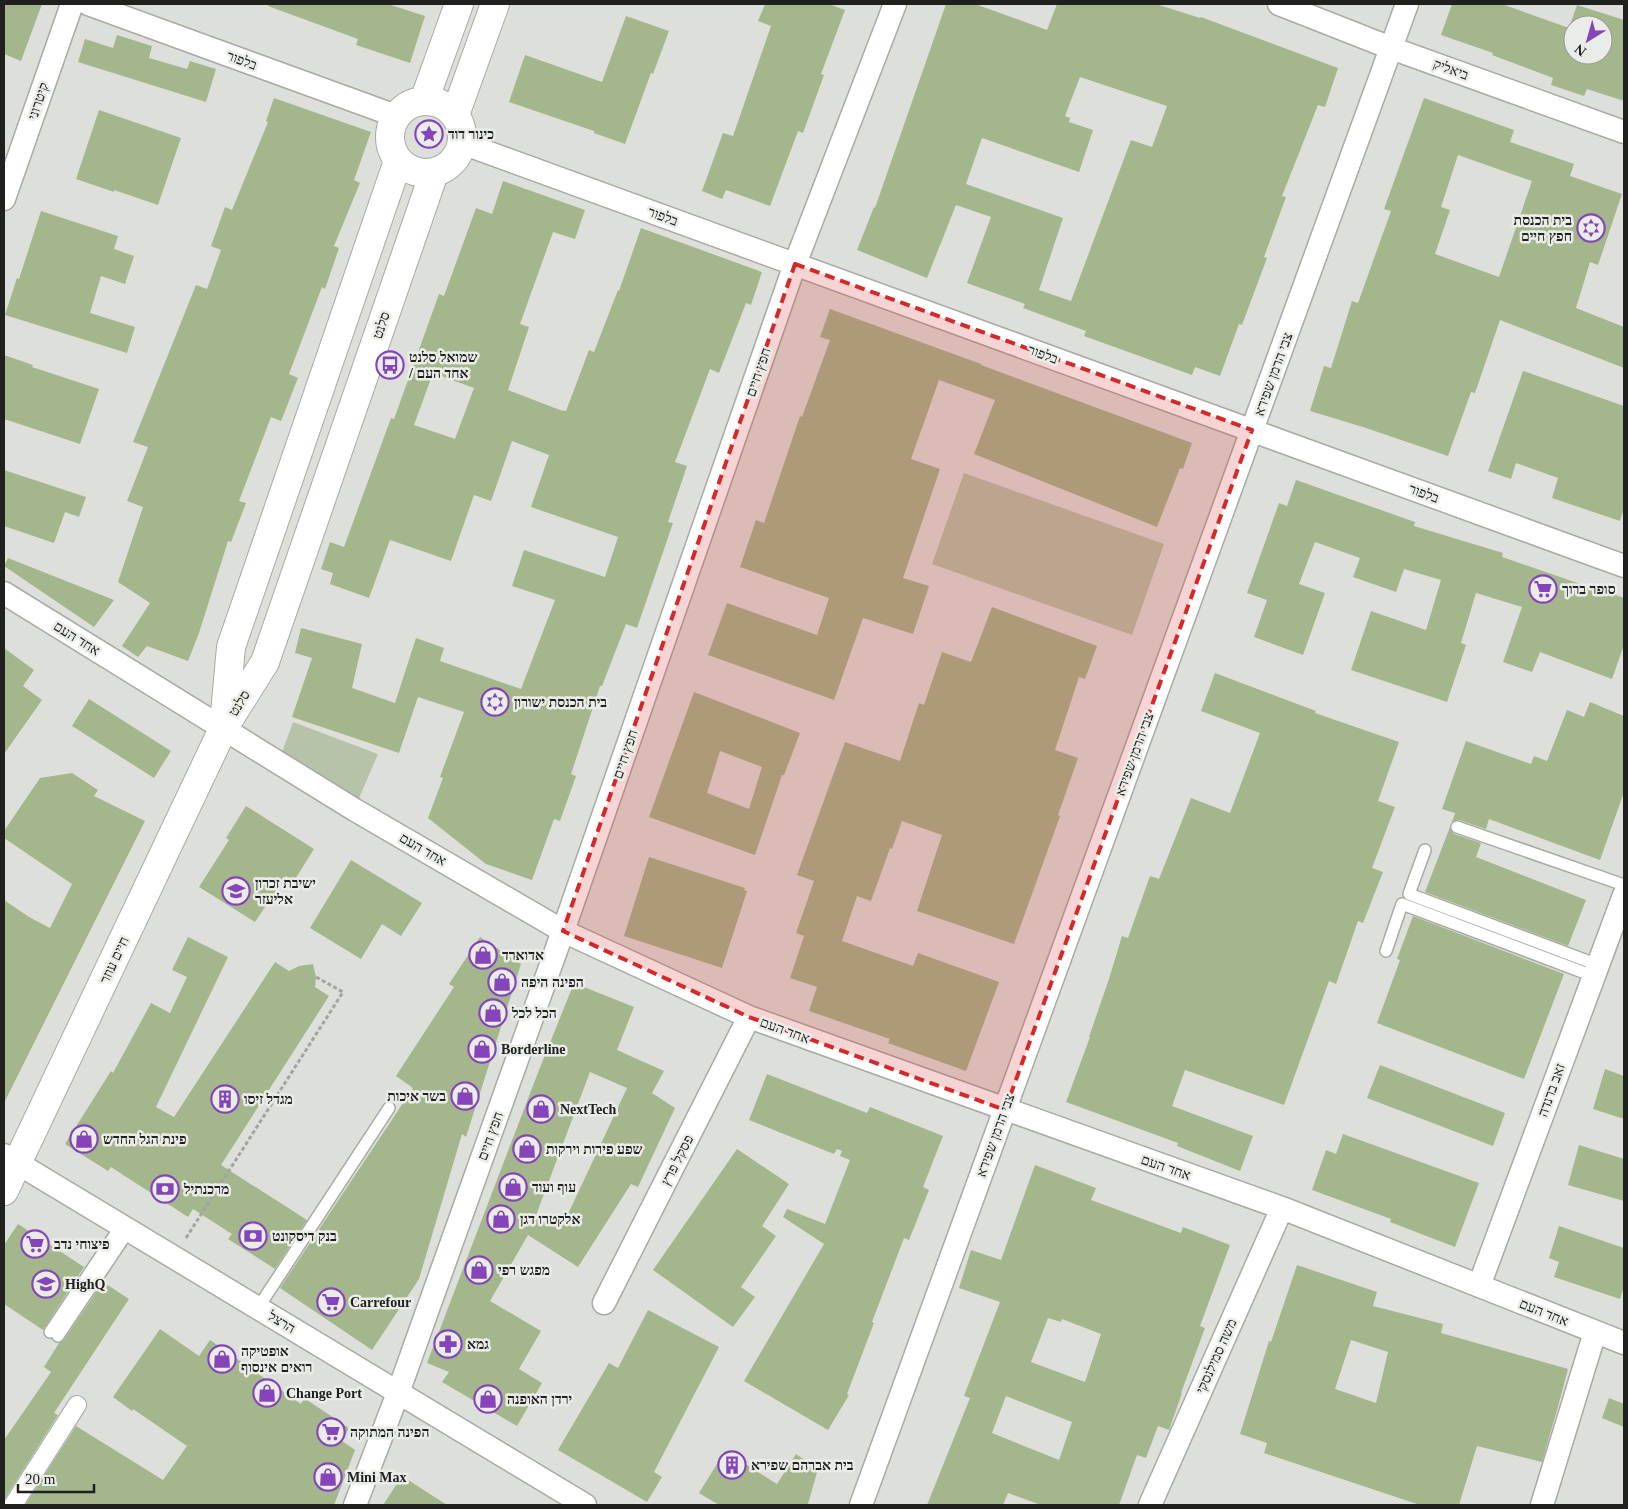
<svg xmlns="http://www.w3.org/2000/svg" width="1628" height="1509" font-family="'Times New Roman',Heebo,serif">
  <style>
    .green { fill: #b7c3a8 }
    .building { fill: #a4b68c; fill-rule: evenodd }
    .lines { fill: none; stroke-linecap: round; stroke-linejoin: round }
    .service-casing { stroke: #a8aaa4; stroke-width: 14 }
    .pedestrian-casing { stroke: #a8aaa4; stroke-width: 20 }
    .minor-casing { stroke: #a8aaa4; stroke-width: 25 }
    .tertiary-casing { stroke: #a8aaa4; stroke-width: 30 }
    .path { stroke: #a2a49f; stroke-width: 3; stroke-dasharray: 4 2.5; stroke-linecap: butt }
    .service { stroke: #fff; stroke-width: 11 }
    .pedestrian { stroke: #fff; stroke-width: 18 }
    .minor { stroke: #fff; stroke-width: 22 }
    .tertiary { stroke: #fff; stroke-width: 28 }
    .marked { fill: #d62828; fill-opacity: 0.2; stroke: #d62828; stroke-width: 4; stroke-dasharray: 10 6; stroke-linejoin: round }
    .labels { text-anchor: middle; stroke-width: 5; stroke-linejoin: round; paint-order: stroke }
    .street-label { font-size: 14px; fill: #20211f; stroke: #eaede7 }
    .poi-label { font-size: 14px; font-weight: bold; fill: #20211f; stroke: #eaede7; text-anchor: start }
  </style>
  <rect width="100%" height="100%" fill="#dde0da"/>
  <path class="green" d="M964 473 1164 544 1132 635 932 564Z
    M293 722 378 754 357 803 280 758Z"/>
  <path class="building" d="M4 4H42L21 61 4 54Z
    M269 4H388L425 16 410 63 356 45 358 39 268 6Z
    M765 4H829L845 10 821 74 824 75 803 133 798 131 770 206 726 190 722 199 702 191 723 133 733 136 771 26 758 21Z
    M946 4H975L1047 30 1057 4H1156L1200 18 1201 17 1338 68 1325 107 1318 105 1282 196 1286 197 1264 257 1267 258 1242 325 1239 324 1220 376 1195 367 1192 375 1084 336 1086 331 1023 308 1025 304 967 283 991 217 956 205 927 278 857 250 874 207 875 208ZM1080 77 1167 106 1152 147 1131 140 1071 301 1039 290 1063 218 966 184 982 138 1079 172 1093 130 1069 122 1070 118 1065 116Z
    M1452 4H1502L1569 28 1577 5 1624 20V101L1587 89 1584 96 1551 85 1553 78 1492 55 1493 53 1441 35ZM1573 25H1603V55H1573Z
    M626 16 669 31 653 74 651 73 625 144 594 133V131L509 102 525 55 602 82Z
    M117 35 152 46 149 58 187 69 190 61 216 69 206 102 78 62 85 39 113 48Z
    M274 98 371 132 354 180 360 183 334 246 339 248 325 289 322 287 289 374 298 378 281 421 271 417 239 501 246 503 231 542 228 541 199 633 188 661 147 646 138 657 122 646 150 603 118 582 143 507 127 501 148 447 133 442 196 285 207 289 221 250 211 246 225 207 232 210 268 122 266 121Z
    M1424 98 1514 130 1510 142 1574 164 1570 176 1622 194 1598 265 1590 262 1576 308 1624 327V368L1500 320 1475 393 1471 392 1448 456 1366 428 1310 411 1324 366 1331 368 1352 301 1358 303 1391 211 1384 209ZM1458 155 1532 181 1499 277 1435 254 1450 210 1441 207Z
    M99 110 181 138 158 205 114 190V192L76 179Z
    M503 181 585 210 575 239 553 232 520 324 529 327 508 390 560 410 566 411 589 350 594 352 618 290 619 291 641 228 762 272 751 305 746 303 719 373 710 369 675 462 687 466 668 522 673 523 637 628 626 624 602 686H600L571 774 576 776 560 821 554 819 532 880 486 864 428 818 443 778 440 777 464 712 418 697 399 753 292 717 312 658 295 653 301 628 362 644 352 688 395 703 416 638 444 648 440 661 521 689 555 600 512 586 524 550 605 577 618 537 531 507 549 455 512 441 491 501 474 495 451 561 390 540 369 598 330 584 333 573 321 569 330 542 344 547 391 418 394 419 439 294 444 296 476 208 492 214ZM433 373 474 388 455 439 414 425Z
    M41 211 118 236 114 249 134 256 125 284 101 276 90 313 135 327 127 353 5 315 17 278 19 279Z
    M830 309 981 364V365L1192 443 1183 469 1180 468 1157 527 974 454 995 400 939 380 911 459 940 469 903 578 929 586 913 634 863 618 834 700 708 655 727 603 817 635 829 598 740 567 756 520 764 523 800 416 802 417 830 340 820 337Z
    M4 355 33 365 32 367 99 389 80 444 4 419Z
    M1523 371 1624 406V508L1620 521 1552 498 1558 478 1516 463 1511 479 1488 471Z
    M4 470 86 497 79 517 65 512 54 543 4 526Z
    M1296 480 1415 522 1414 526 1503 553 1502 557 1589 587V585L1624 598V645L1612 679 1540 652 1532 672 1503 662 1522 607 1476 593 1461 643 1466 645 1447 702 1351 670 1371 611 1426 630 1441 580 1404 569 1396 592 1353 577 1360 558 1315 542 1299 584 1325 593 1303 655 1254 637 1267 600 1247 593 1279 503 1287 506Z
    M8 558 114 600 94 627 4 566Z
    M992 607 1097 646 1085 679 1079 677 1055 750 1078 758 1058 815 1060 816 1014 944 917 911 942 835 902 821 892 849 890 848 871 901 857 896 842 941 913 966 918 953 999 982 966 1071 888 1043 890 1039 809 1011 817 987 790 978 804 936 796 933 814 881 797 875 845 742 900 761 919 703 924 705 942 652 971 662Z
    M4 648 34 670 23 686 42 700 4 754Z
    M1215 673 1316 711 1315 713 1399 742 1378 801 1395 807 1372 868 1383 872 1363 923 1358 921 1336 984 1329 981 1284 1105 1185 1070 1172 1106 1253 1136 1240 1171 1177 1146 1178 1143 1066 1102 1090 1037H1089L1109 979 1122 936 1128 938 1150 876 1159 879 1191 798 1230 813 1260 733 1201 711Z
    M694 692 800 733 784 775H782L755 855 649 817ZM720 751 762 767 749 809 707 793Z
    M89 699 171 751 154 778 72 726Z
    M1590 702 1624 716V792L1600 860 1489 819 1486 829 1459 820 1452 822 1455 813 1442 809 1466 741 1531 764 1534 756 1547 761 1567 710 1584 717Z
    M72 773 98 790 94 796 145 821 4 1103V900L29 917 50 928 72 884 4 838V831L40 778Z
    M246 806 314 849 294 881 286 876 255 922 199 887 229 840 226 838Z
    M1450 827 1454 834 1481 843 1476 857 1586 900 1568 946 1425 892Z
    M649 857 745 888 744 890 747 891 722 968 624 936Z
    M351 860 422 903 401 936 382 924 361 959 310 928Z
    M1413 916 1564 974 1524 1079 1377 1023 1400 960 1397 959Z
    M188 937 228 957 156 1107 174 1117 275 962 289 971 299 966 313 964 316 977 315 987 329 996 221 1165 307 1220 275 1269 228 1239 232 1234 193 1209 188 1217 111 1167 108 1171 65 1144 111 1071 113 1073 151 1003 170 1013 187 977 172 970Z
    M480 937 521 964 466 1137 462 1134 419 1279 372 1350 280 1288 413 1088 396 1076 454 987 449 984Z
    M574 983 634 1007 617 1050 664 1071 652 1093 675 1108 638 1187 631 1184 578 1267 528 1235 490 1301 541 1331 519 1369 542 1383 517 1426 442 1382 449 1372 427 1363 539 1070ZM590 1072 627 1088 561 1229 535 1218Z
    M1380 1065 1505 1113 1493 1146 1367 1098Z
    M1605 1069 1624 1076V1119L1593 1109Z
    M767 1074 867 1113 870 1107 943 1136 923 1187 929 1190 909 1240 904 1238 872 1322 874 1323 847 1394 849 1395 828 1430 744 1381 824 1244 783 1217 787 1209 825 1224 850 1160 840 1156 842 1151 837 1149 834 1154 749 1120Z
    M1343 1134 1479 1183 1455 1247 1390 1222 1391 1219 1312 1190 1326 1150 1336 1154Z
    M1579 1145 1624 1159V1201L1568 1185Z
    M737 1149 789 1184 762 1226 776 1236 741 1287 755 1297 733 1327 653 1270Z
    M1035 1165 1096 1188 1091 1200 1181 1233 1183 1227 1230 1245 1200 1326 1205 1328 1181 1393H1182L1169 1430 1158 1426 1146 1458 1137 1455 1119 1505H1041L1008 1493 1003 1505H927L970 1398 964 1396 1000 1302 959 1288 971 1250 1001 1260ZM1048 1318 1061 1322 1062 1319 1101 1334 1085 1382 1031 1362ZM1006 1396 1072 1422 1059 1460 992 1433Z
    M18 1224 84 1267 43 1330 4 1304V1245Z
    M1559 1226 1624 1248V1287L1620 1299 1554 1277 1559 1262 1549 1258Z
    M1297 1265 1377 1292 1373 1306 1443 1324 1441 1333 1568 1369 1559 1403 1542 1462 1477 1446 1459 1505H1420L1264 1453 1267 1443 1240 1434 1269 1341 1271 1342ZM1351 1340 1388 1352 1376 1403 1335 1389Z
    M103 1282 129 1299 54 1413 58 1415 4 1500V1440L51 1372 44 1367 59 1343 64 1340Z
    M648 1310 719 1347 654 1472 662 1477 647 1502 558 1450 609 1363 618 1368Z
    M160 1329 199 1356 210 1340 301 1404 304 1398 349 1428 342 1441 355 1450 334 1505H25L76 1426 163 1480 187 1446 133 1409 132 1411 113 1397Z
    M1609 1398 1624 1404V1427L1602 1418Z
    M725 1451 777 1484 796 1454 818 1469 808 1504 810 1505H719L699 1493Z
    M402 1476 447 1505H383Z"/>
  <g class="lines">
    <g class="service-casing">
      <path id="service" d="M1457 827 1624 885
        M1425 850 1409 894 1598 965
        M1386 951 1402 904 1593 976
        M258 1308 389 1108
        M50 1332 121 1226
        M58 1336 129 1230"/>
    </g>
    <g class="pedestrian-casing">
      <path id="pedestrian" d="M13 1505 77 1405"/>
    </g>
    <g class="minor-casing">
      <path id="minor" d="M88 4 396 116
        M1279 4 1391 48 1624 132
        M462 143 1624 566
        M4 199 72 4
        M4 593 355 810 563 931 749 1017 1282 1208 1624 1343
        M4 1155 585 1505
        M1479 1286 1624 895
        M604 1303 749 1017
        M355 1505 398 1393 563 931 795 264 895 4
        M861 1505 1407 4
        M1150 1505 1282 1208
        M1542 1505 1595 1332"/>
    </g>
    <g class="tertiary-casing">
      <path id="tertiary" d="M390 137a36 36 0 1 1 72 0a36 36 0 1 1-72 0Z
        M424 101 459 4
        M455 115 495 4
        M224 724 231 647 398 161
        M4 1191 223 729 265 662 434 173"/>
    </g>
    <path class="path" d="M186 1238 343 992 316 977"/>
    <use href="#service" class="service"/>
    <use href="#pedestrian" class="pedestrian"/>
    <use href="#minor" class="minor"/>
    <use href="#tertiary" class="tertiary"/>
  </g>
  <path class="marked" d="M795 264 1252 430 1005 1110 749 1017 563 931Z"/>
  <defs>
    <g id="sight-ring" transform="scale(1.4375)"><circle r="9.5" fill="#eaede7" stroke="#8544b9" stroke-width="1.5"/><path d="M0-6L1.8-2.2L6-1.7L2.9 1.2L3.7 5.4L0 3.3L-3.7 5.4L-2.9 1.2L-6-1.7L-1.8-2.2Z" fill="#8544b9"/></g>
    <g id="synagogue-ring" transform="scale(1.4375)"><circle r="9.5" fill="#eaede7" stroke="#8544b9" stroke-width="1.5"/><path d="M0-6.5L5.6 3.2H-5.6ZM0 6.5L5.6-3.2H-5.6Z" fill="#8544b9"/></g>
    <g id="bus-ring" transform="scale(1.4375)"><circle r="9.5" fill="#eaede7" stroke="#8544b9" stroke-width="1.5"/><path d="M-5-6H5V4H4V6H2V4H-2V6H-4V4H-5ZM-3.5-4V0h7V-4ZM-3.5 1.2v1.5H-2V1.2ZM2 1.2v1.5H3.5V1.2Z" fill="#8544b9"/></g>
    <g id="supermarket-ring" transform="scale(1.4375)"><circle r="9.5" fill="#eaede7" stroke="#8544b9" stroke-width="1.5"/><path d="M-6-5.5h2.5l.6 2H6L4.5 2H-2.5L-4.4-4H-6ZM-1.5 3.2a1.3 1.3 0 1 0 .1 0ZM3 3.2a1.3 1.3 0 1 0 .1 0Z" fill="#8544b9"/></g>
    <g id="university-ring" transform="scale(1.4375)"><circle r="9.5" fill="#eaede7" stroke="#8544b9" stroke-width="1.5"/><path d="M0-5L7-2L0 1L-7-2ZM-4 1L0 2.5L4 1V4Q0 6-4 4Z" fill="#8544b9"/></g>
    <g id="shop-ring" transform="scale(1.4375)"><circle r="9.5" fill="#eaede7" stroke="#8544b9" stroke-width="1.5"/><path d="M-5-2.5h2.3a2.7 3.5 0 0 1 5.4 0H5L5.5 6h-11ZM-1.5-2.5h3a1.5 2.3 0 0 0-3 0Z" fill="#8544b9"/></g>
    <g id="building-ring" transform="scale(1.4375)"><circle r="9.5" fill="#eaede7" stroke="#8544b9" stroke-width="1.5"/><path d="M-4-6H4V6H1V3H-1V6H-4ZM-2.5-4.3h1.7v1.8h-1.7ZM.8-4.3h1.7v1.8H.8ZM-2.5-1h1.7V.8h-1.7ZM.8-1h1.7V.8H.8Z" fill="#8544b9"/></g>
    <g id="bank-ring" transform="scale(1.4375)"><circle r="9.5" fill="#eaede7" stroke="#8544b9" stroke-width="1.5"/><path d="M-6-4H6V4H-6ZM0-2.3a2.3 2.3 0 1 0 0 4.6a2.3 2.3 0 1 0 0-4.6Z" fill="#8544b9"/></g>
    <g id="pharmacy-ring" transform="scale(1.4375)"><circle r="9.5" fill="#eaede7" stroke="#8544b9" stroke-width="1.5"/><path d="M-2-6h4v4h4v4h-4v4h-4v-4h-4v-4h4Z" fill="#8544b9"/></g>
  </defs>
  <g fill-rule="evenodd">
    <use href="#sight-ring" x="429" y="134"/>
    <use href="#synagogue-ring" x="1591" y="228"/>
    <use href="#bus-ring" x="390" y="365"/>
    <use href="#supermarket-ring" x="1543" y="589"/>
    <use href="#synagogue-ring" x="495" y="702"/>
    <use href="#university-ring" x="236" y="891"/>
    <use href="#shop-ring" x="483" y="955"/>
    <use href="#shop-ring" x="502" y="982"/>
    <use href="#shop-ring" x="493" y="1013"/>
    <use href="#shop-ring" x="482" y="1049"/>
    <use href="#shop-ring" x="465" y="1096"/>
    <use href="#building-ring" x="225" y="1099"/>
    <use href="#shop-ring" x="541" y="1109"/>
    <use href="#shop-ring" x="84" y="1139"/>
    <use href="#shop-ring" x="527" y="1149"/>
    <use href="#shop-ring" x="513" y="1187"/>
    <use href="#bank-ring" x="165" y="1189"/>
    <use href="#shop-ring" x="501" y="1219"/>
    <use href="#bank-ring" x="253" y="1236"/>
    <use href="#supermarket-ring" x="35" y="1244"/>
    <use href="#shop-ring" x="479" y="1270"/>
    <use href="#university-ring" x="46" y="1284"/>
    <use href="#supermarket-ring" x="331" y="1302"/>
    <use href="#pharmacy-ring" x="448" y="1344"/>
    <use href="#shop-ring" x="222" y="1359"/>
    <use href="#shop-ring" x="267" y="1393"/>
    <use href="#shop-ring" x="488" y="1399"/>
    <use href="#supermarket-ring" x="331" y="1432"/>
    <use href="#building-ring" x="732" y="1465"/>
    <use href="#shop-ring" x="328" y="1477"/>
  </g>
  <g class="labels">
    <g class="street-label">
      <text transform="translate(242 60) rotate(20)" y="5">בלפור</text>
      <text transform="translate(1451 69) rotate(20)" y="5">ביאליק</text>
      <text transform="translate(38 101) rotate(-71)" y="5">קיטרוני</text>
      <text transform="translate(663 216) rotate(20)" y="5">בלפור</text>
      <text transform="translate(381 325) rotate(-71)" y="5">סלנט</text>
      <text transform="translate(1043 354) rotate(20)" y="5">בלפור</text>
      <text transform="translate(758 372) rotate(-71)" y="5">חפץ חיים</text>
      <text transform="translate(1273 374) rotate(-70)" y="5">צבי הרמן שפירא</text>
      <text transform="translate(1424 493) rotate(20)" y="5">בלפור</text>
      <text transform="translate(77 638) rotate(32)" y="5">אחד העם</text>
      <text transform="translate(239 703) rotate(-58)" y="5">סלנט</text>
      <text transform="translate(625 754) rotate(-71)" y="5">חפץ חיים</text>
      <text transform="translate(1134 754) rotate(-70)" y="5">צבי הרמן שפירא</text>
      <text transform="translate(423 849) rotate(30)" y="5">אחד העם</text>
      <text transform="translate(114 960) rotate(-65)" y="5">חיים עוזר</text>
      <text transform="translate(785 1030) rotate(20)" y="5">אחד העם</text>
      <text transform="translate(1551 1090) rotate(-70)" y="5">זאב ברנדה</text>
      <text transform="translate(995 1135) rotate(-70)" y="5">צבי הרמן שפירא</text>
      <text transform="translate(490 1136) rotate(-70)" y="5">חפץ חיים</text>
      <text transform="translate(677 1160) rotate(-63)" y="5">פסקל פרץ</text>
      <text transform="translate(1166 1167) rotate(19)" y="5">אחד העם</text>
      <text transform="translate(1544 1312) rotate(22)" y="5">אחד העם</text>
      <text transform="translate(282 1322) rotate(31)" y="5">הרצל</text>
      <text transform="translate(1216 1356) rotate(-66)" y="5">משה סמילנסקי</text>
    </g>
    <g class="poi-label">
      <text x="448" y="139">כינור דוד</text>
      <text x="1572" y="225" text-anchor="end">בית הכנסת<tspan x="1572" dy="16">חפץ חיים</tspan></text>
      <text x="409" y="362">שמואל סלנט<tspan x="409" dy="16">/ אחד העם</tspan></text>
      <text x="1562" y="594">סופר ברוך</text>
      <text x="514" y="707">בית הכנסת ישורון</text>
      <text x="255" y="888">ישיבת זכרון<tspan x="255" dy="16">אליעזר</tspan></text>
      <text x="502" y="960">אדוארד</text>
      <text x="521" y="987">הפינה היפה</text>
      <text x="512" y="1018">הכל לכל</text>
      <text x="501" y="1054">Borderline</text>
      <text x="446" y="1101" text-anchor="end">בשר איכות</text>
      <text x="244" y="1104">מגדל זיסו</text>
      <text x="560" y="1114">NextTech</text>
      <text x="103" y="1144">פינת הגל החדש</text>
      <text x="546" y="1154">שפע פירות וירקות</text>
      <text x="532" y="1192">עוף ועוד</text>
      <text x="184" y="1194">מרכנתיל</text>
      <text x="520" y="1224">אלקטרו דגן</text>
      <text x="272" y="1241">בנק דיסקונט</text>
      <text x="54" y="1249">פיצוחי נדב</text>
      <text x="498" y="1275">מפגש רפי</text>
      <text x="65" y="1289">HighQ</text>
      <text x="350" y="1307">Carrefour</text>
      <text x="467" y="1349">גמא</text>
      <text x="241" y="1356">אופטיקה<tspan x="241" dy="16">רואים אינסוף</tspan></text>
      <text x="286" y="1398">Change Port</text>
      <text x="507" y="1404">ירדן האופנה</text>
      <text x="350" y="1437">הפינה המתוקה</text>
      <text x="751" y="1470">בית אברהם שפירא</text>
      <text x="347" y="1482">Mini Max</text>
    </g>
  </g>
  <rect width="1628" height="1509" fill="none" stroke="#20211f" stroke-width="10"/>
  <g transform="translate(1588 40) rotate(217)"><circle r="24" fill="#eaede7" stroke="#999b97"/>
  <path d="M0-4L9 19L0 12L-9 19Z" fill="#8544b9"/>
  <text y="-8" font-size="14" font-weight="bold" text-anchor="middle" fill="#20211f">N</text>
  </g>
  <path d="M18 1484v8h76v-8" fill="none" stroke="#20211f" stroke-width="2.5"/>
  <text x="25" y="1484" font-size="15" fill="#20211f" stroke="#eaede7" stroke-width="4" paint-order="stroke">20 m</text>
</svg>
